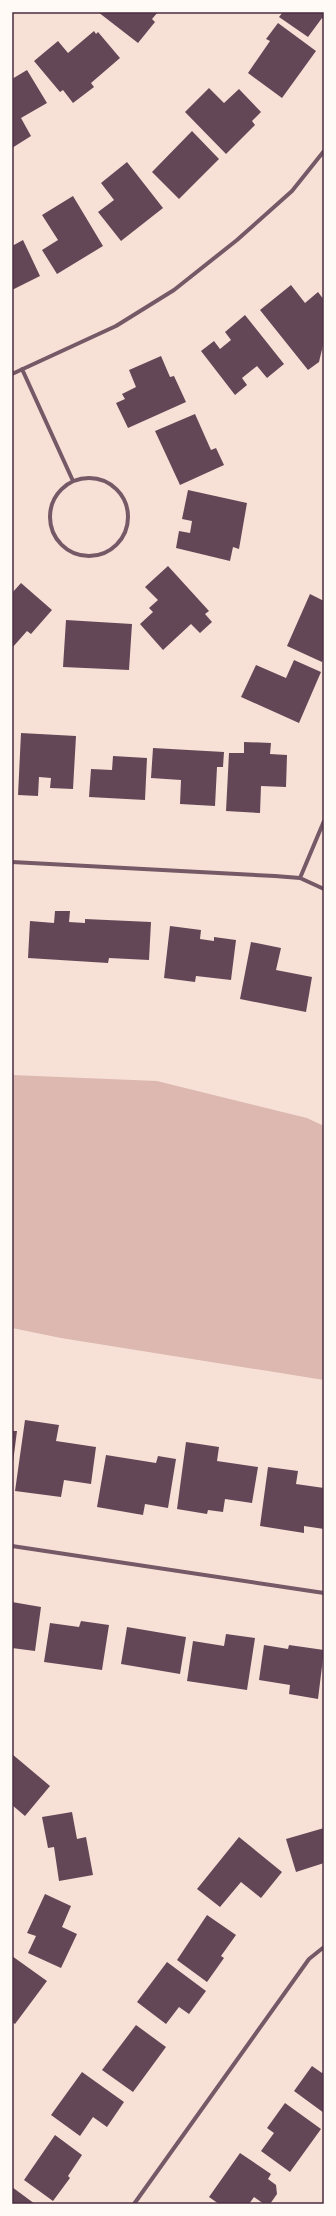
<svg xmlns="http://www.w3.org/2000/svg" width="336" height="2216" font-family="'Fira Sans',sans-serif">
  <style>
    .water { fill: #dcb8b0 }
    .building { fill: #644757 }
    .lines { fill: none; stroke-linecap: round; stroke-linejoin: round }
    .minor { stroke: #755966; stroke-width: 4 }
    .neatline { fill: none; stroke: #4a2c40; stroke-width: 1.5 }
  </style>
  <rect width="100%" height="100%" fill="#f7e1d7"/>
  <path class="water" d="M12 1075 157 1081 307 1118 324 1126V1380L61 1338 12 1328Z"/>
  <path class="building" d="M98 12H158L152 19 155 22 138 43Z
    M283 12H324V20L322 18 308 37 279 17Z
    M278 23 316 51 282 98 248 73 270 41 266 39Z
    M94 31 96 34 98 32 120 58 91 83 94 87 73 103 63 90 60 92 34 61 58 41 68 53Z
    M27 70 47 103 21 118 31 136 12 148V79Z
    M209 88 224 103 239 89 261 112 252 121 255 125 226 154 185 112Z
    M192 131 219 159 179 199 152 172Z
    M127 162 163 208 121 241 98 212 114 200 101 183Z
    M73 196 103 246 57 274 42 250 58 240 42 215Z
    M23 240 40 276 12 290V246Z
    M291 285 305 303 318 292 324 300V341L319 362 308 370 260 310Z
    M245 315 284 364 267 378 257 366 242 378 247 385 235 395 201 351 214 341 220 349 231 340 225 332Z
    M161 356 170 377 174 376 186 402 128 428 116 403 125 399 122 394 136 387 129 370Z
    M195 414 211 450 216 448 224 465 180 485 155 431Z
    M188 490 247 503 239 549 233 547 230 561 176 548 179 531 190 533 192 521 182 519Z
    M168 566 209 611 205 614 212 622 200 633 191 624 163 650 140 624 153 612 149 608 158 600 145 587Z
    M21 583 52 610 31 634 27 631 12 648V593Z
    M310 594 324 601V657L322 662 287 646Z
    M66 620 132 624 129 670 63 667Z
    M294 660 321 672 299 723 241 697 256 665 286 678Z
    M21 733 76 736 73 789 50 788 51 778 39 777 38 796 18 795Z
    M244 742 271 743 270 754 287 755 286 787 261 786 260 813 226 811 229 753H244Z
    M153 748 224 752 223 767H217L215 806 180 804 181 780 151 778Z
    M113 756 147 758 145 800 89 797 91 769 112 770Z
    M55 911H70L69 922 85 923V919L151 922 149 960 109 958 108 963 28 958 30 921 54 923Z
    M170 926 201 930 200 939 214 941V937L236 940 231 980 196 976 195 982 164 978Z
    M251 942 281 948 276 970 312 977 306 1012 240 999Z
    M25 1420 59 1425 56 1441 96 1447 91 1484 64 1480 61 1497 15 1491Z
    M12 1431H17L13 1462 12 1461Z
    M186 1442 219 1447 217 1461 258 1467 252 1503 225 1499 223 1512 208 1510 207 1514 177 1509Z
    M106 1455 156 1463 158 1456 176 1459 168 1508 145 1504 143 1515 97 1507Z
    M268 1467 298 1471 296 1484 324 1488V1529L304 1526V1533L260 1526Z
    M12 1602 41 1607 35 1651 12 1648Z
    M81 1621 109 1625 102 1670 44 1662 50 1623 79 1627Z
    M127 1627 186 1637 180 1674 121 1664Z
    M226 1634 255 1638 247 1690 187 1681 193 1641 224 1646Z
    M264 1645 288 1649 289 1645 324 1650 318 1699 289 1694 290 1685 259 1680Z
    M12 1754 50 1786 25 1816 12 1805Z
    M72 1812 77 1839 86 1837 93 1875 59 1881 54 1847 48 1848 42 1817Z
    M324 1828V1863L296 1872 286 1839Z
    M239 1837 282 1872 261 1898 241 1882 220 1907 197 1889Z
    M45 1894 71 1906 62 1927 77 1934 61 1968 28 1953 36 1936 27 1933Z
    M207 1915 236 1935 221 1956 224 1958 207 1982 177 1960Z
    M12 1956 47 1981 15 2024 12 2022Z
    M167 1962 206 1991 189 2014 179 2007 166 2024 137 2002Z
    M136 2025 166 2047 133 2092 102 2070Z
    M312 2066 322 2073 324 2071V2113L294 2091Z
    M82 2072 124 2102 107 2127 93 2117 80 2136 51 2115Z
    M285 2103 321 2129 290 2172 261 2151 274 2133 267 2128Z
    M55 2135 82 2155 68 2176 70 2178 53 2201 24 2180Z
    M240 2153 271 2174 268 2179 276 2185 277 2194 270 2204H264L254 2197 249 2204H219L209 2197Z
    M12 2187 35 2204H12Z"/>
  <g class="lines">
    <path class="minor" d="M22 369 73 481
      M12 374 116 326 174 290 237 240 292 191 324 151
      M50 517a39 39 0 1 1 78 0a39 39 0 1 1-78 0Z
      M12 862 275 876 300 878 324 889
      M300 878 324 821
      M12 1546 324 1593
      M134 2204 309 1959 324 1947"/>
  </g>
  <rect width="336" height="2216" fill="none" stroke="#fffaf5" stroke-width="26"/>
  <rect x="13" y="13" width="310" height="2190" class="neatline"/>
</svg>
